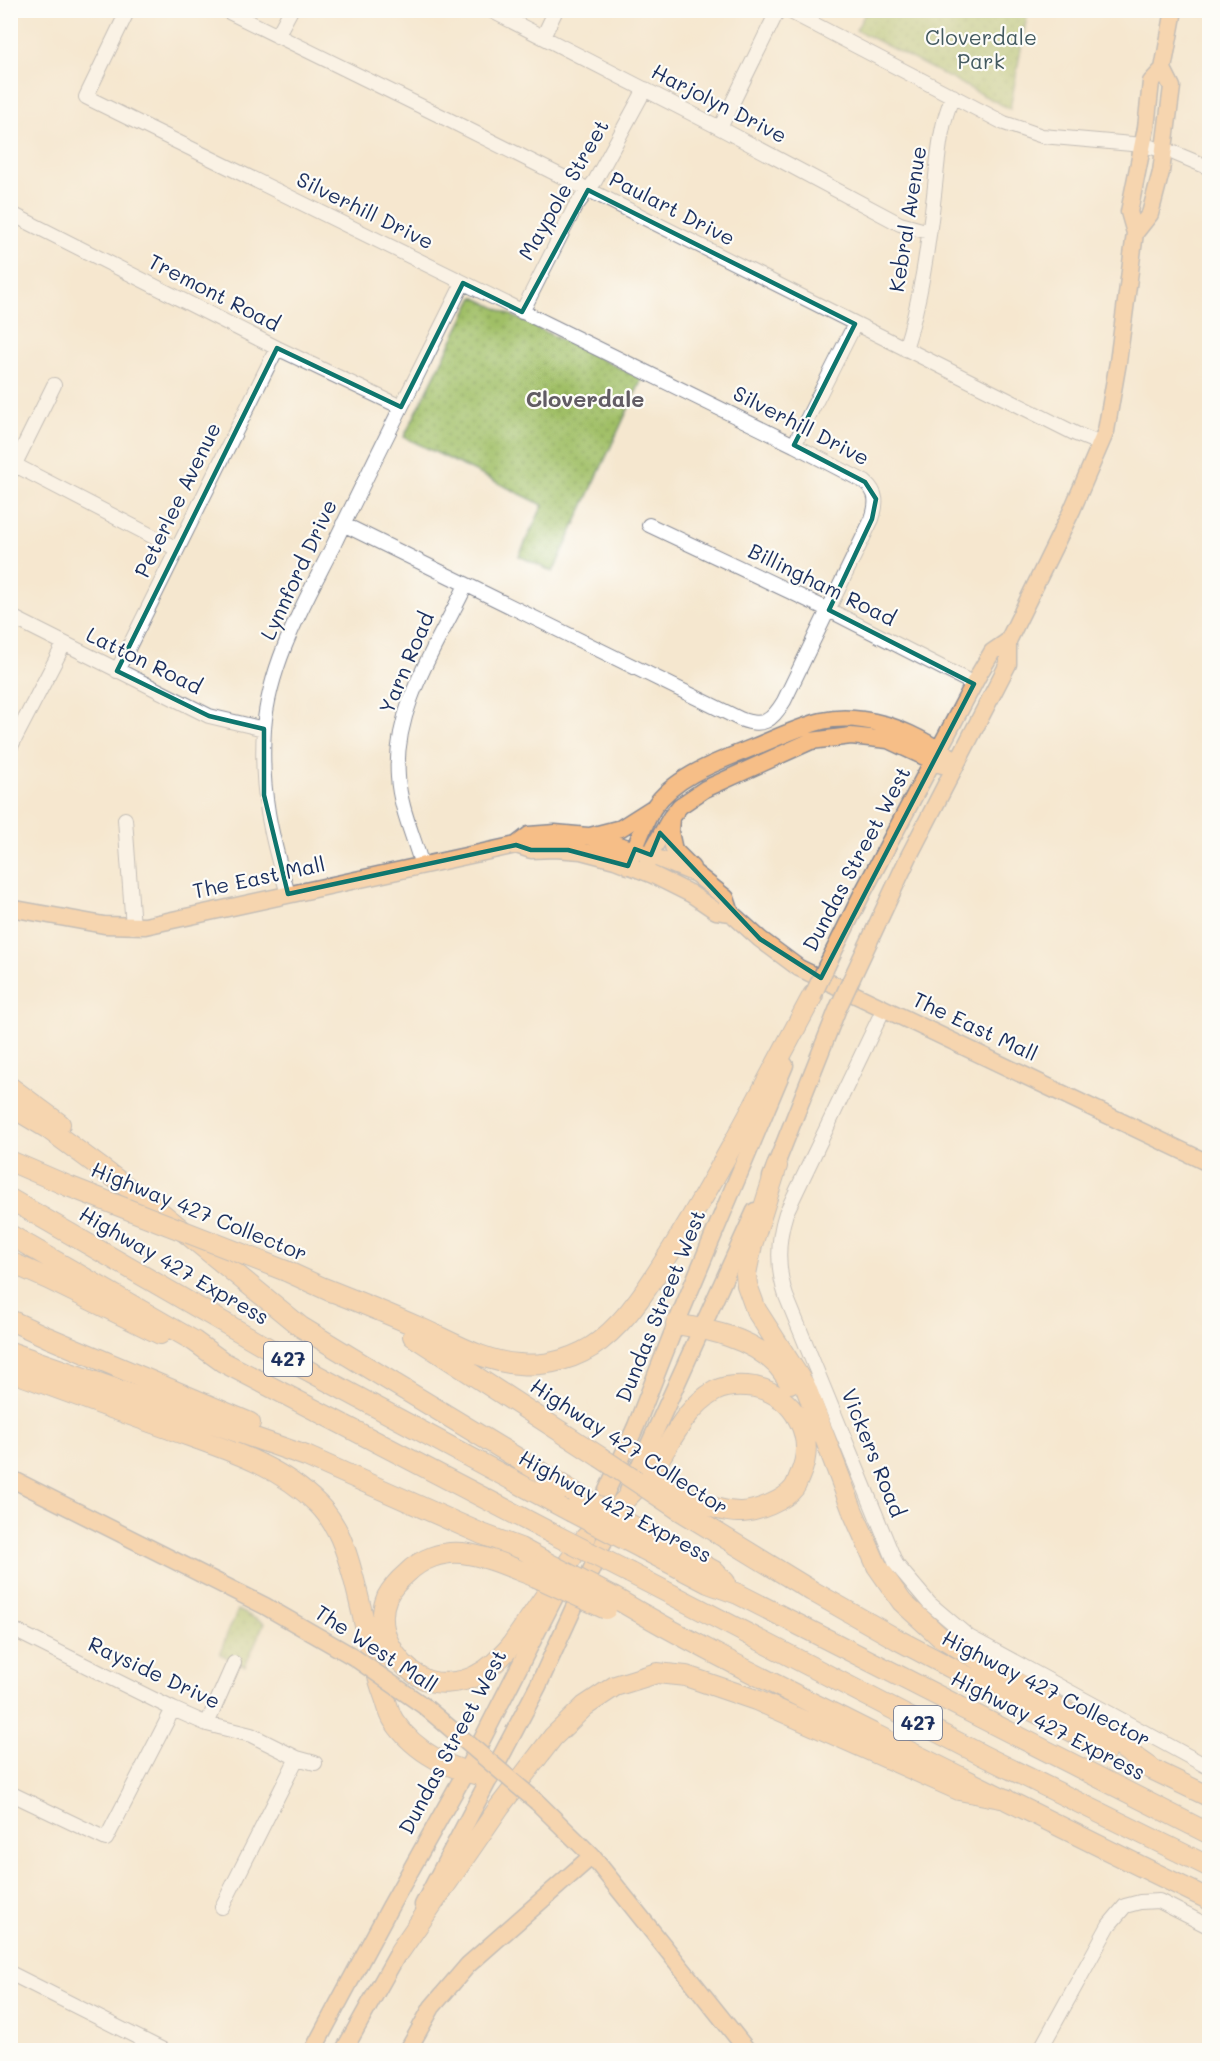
<svg xmlns="http://www.w3.org/2000/svg" width="1220" height="2061" font-family="Mali,sans-serif">
  <style>
    .park { fill: url(#park-dots); stroke: #5e7762; stroke-width: 1.5 }
    .lines { fill: none; stroke-linecap: round; stroke-linejoin: round }
    .minor-casing { stroke: #888b96; stroke-width: 16 }
    .major-casing { stroke: #888b96; stroke-width: 19 }
    .highway-casing { stroke: #888b96; stroke-width: 22 }
    .minor { stroke: #fff; stroke-width: 14 }
    .major { stroke: #f6be87; stroke-width: 16 }
    .highway { stroke: #f6be87; stroke-width: 20 }
    .major-bridge-casing { stroke: #888b96; stroke-width: 19; stroke-linecap: butt }
    .highway-bridge-casing { stroke: #888b96; stroke-width: 22; stroke-linecap: butt }
    .major-bridge { stroke: #f6be87; stroke-width: 16 }
    .highway-bridge { stroke: #f6be87; stroke-width: 20 }
    .marked { fill: none; stroke: #0f766e; stroke-width: 4.5; stroke-linejoin: round }
    .labels { text-anchor: middle; stroke-width: 4.5; stroke-linejoin: round; paint-order: stroke }
    .shield { fill: #fdfcf7; stroke: #5f6c8c; stroke-width: 1.5 }
    .shield-label { font-size: 20px; font-weight: bold; fill: #1b2f5e }
    .park-label { font-size: 21px; fill: #435a60; stroke: #fdfcf7 }
    .street-label { font-size: 21px; fill: #1b2f5e; stroke: #fdfcf7 }
    .neighbourhood-label { font-size: 22px; font-weight: bold; fill: #625c64; stroke: #fdfcf7 }
  </style>
  <defs>
    <pattern id="park-dots" width="8" height="8" patternUnits="userSpaceOnUse" patternTransform="scale(1.5)"><rect width="8" height="8" fill="#a0bf66"/><path d="M2 2h.1M6 6h.1" fill="none" stroke="#829c57" stroke-width="1.8" stroke-linecap="round"/></pattern>
  </defs>
  <rect width="100%" height="100%" fill="#fdfcf7"/>
  <filter id="ink" filterUnits="userSpaceOnUse"><feTurbulence type="fractalNoise" baseFrequency=".0167" numOctaves="2"/><feDisplacementMap in="SourceGraphic" scale="12" xChannelSelector="R" yChannelSelector="G"/><feConvolveMatrix kernelMatrix="1 2 1 2 8 2 1 2 1" color-interpolation-filters="sRGB"/></filter>
  <filter id="wash" filterUnits="userSpaceOnUse"><feTurbulence type="fractalNoise" baseFrequency=".008" numOctaves="4" result="noise"/><feDisplacementMap in="SourceGraphic" scale="24" xChannelSelector="R" yChannelSelector="G"/><feGaussianBlur stdDeviation="1.35" result="paint"/><feColorMatrix in="noise" values="0 0 0 0 0 0 0 0 0 0 0 0 0 0 0 0 0 1.4 0 .05"/><feComposite in="paint" operator="in"/></filter>
  <g filter="url(#wash)">
    <rect width="100%" height="100%" fill="#f5e7cf"/>
    <path class="park" d="M867 10 1028 11 1010 109 856 30Z
      M474 297 642 379 553 572 519 556 543 505 404 437Z
      M238 1610 264 1623 245 1666 220 1654 227 1634Z"/>
  </g>
  <g filter="url(#ink)">
    <g class="lines">
      <g class="minor-casing">
        <path id="minor" d="M128 10 86 97 794 445 865 482C878 493 877 504 872 519L784 701C772 721 763 728 740 719L343 524
          M225 10 447 119 1076 434 1101 444
          M490 10 720 128 900 224 929 232
          M787 10 1004 123 1042 136 1143 145 1174 153 1210 168
          M277 36 291 10
          M543 37 556 10
          M720 128 778 10
          M10 213 277 348 401 407
          M522 312 575 207 595 181 645 89
          M905 349C921 300 928 246 934 195 938 161 939 127 953 96
          M794 445 855 324
          M15 465 177 549
          M10 474 54 385
          M649 525 829 610 974 684
          M10 616 209 716 264 729
          M117 671 277 348
          M10 748 64 644
          M125 819 133 927
          M422 866C414 837 400 808 398 777 393 707 437 646 466 585
          M288 894C271 836 260 792 264 729 269 663 305 602 334 544 376 456 420 370 463 283
          M884 1008 786 1213C777 1241 777 1269 786 1296L896 1564 929 1603 969 1637 1210 1768
          M10 1628 173 1709 207 1724 251 1735 297 1758 315 1763
          M207 1724 234 1663
          M10 1793 106 1839 173 1709
          M222 1907 297 1758
          M10 1973 163 2050
          M1040 2050 1109 1925 1125 1906 1140 1902 1159 1901 1210 1927"/>
      </g>
      <g class="major-casing">
        <path id="major" d="M1135 233 1150 214 1161 172 1172 87 1163 69
          M671 818 670 832 674 850 692 868
          M590 836 621 828 654 807
          M516 845 531 850 555 849 581 851 615 860 653 875 691 894 716 911 731 913
          M628 866C636 847 643 824 654 807 676 775 720 761 754 747 776 738 799 727 822 721 835 718 850 718 863 720 898 724 928 743 958 761
          M644 871 654 847 671 817 680 806 705 789 811 741 851 736 888 740 942 765
          M10 908 104 925 145 926 516 845 529 835 555 833 588 836 642 852 696 874 726 898 731 913 760 939 799 968 1210 1164
          M827 965 861 896 979 674 992 652 1008 641
          M851 980 909 856 1008 664V641L1072 510 1106 431 1118 362 1135 233 1129 212 1146 128 1151 82 1163 69 1174 10
          M771 1177 838 1008
          M10 1478 265 1606 352 1656
          M628 1491 755 1211
          M595 1517 636 1426 676 1324 785 1065
          M537 1802 592 1856 747 2050
          M423 1905 538 1686 614 1520
          M313 2050 390 1907 465 1773 561 1585
          M344 2050 405 1941
          M408 2050 432 2007 468 1965 592 1856"/>
      </g>
      <g class="highway-casing">
        <path id="highway" d="M10 1087 60 1124
          M10 1106 47 1128 154 1207 301 1327 570 1490
          M10 1161 68 1186
          M777 1166 752 1245 746 1274 747 1285 756 1310 806 1388 853 1512 877 1566 902 1602 939 1636 1104 1735 1151 1768
          M10 1199 294 1363 570 1511
          M10 1235 194 1341 223 1362 555 1535
          M10 1262 48 1279 160 1334
          M286 1271 332 1292
          M321 1287C354 1300 386 1313 418 1327 450 1341 483 1362 519 1364 547 1367 578 1358 600 1341 633 1315 655 1276 677 1241 726 1161 769 1077 813 995
          M10 1320 47 1337 250 1423
          M676 1324C711 1330 750 1338 776 1364 781 1369 786 1377 790 1383
          M413 1336 600 1457
          M10 1352 306 1456 482 1534 520 1548 544 1561
          M10 1371C62 1390 113 1409 164 1427 218 1447 276 1462 318 1504 338 1524 346 1550 353 1576 364 1616 370 1657 384 1695 387 1703 389 1714 394 1721 415 1753 453 1771 489 1777
          M622 1503C631 1493 643 1483 650 1473 671 1444 683 1409 715 1391 727 1385 742 1385 755 1387 795 1396 817 1437 800 1475 798 1479 797 1484 794 1488 784 1501 758 1511 742 1512 721 1513 703 1503 685 1496
          M678 1509 812 1591 900 1641 1107 1750
          M650 1536 714 1571 725 1582
          M643 1549 708 1583 738 1594 1210 1834
          M630 1573 984 1756 1210 1867
          M536 1577C512 1568 487 1556 462 1553 442 1551 421 1559 407 1573 400 1579 391 1589 387 1597 374 1628 394 1663 422 1678 436 1686 461 1683 475 1676 490 1669 500 1658 510 1647L586 1537
          M615 1598C699 1648 789 1691 876 1735 987 1790 1098 1846 1210 1900
          M1139 1763 1210 1797
          M400 1951 500 1806 553 1737 585 1706 615 1686 657 1673 686 1676 756 1700 959 1790 1006 1799"/>
      </g>
      <use href="#minor" class="minor"/>
      <use href="#major" class="major"/>
      <use href="#highway" class="highway"/>
      <g class="major-bridge-casing">
        <path id="major-bridge" d="M813 995 827 965
          M838 1008 851 980
          M352 1656 424 1706 537 1802"/>
      </g>
      <g class="highway-bridge-casing">
        <path id="highway-bridge" d="M68 1186 286 1271
          M600 1457 678 1509
          M650 1477 685 1496
          M570 1490 650 1536
          M570 1511 643 1549
          M555 1535 630 1573
          M544 1561 615 1598
          M536 1577 606 1609"/>
      </g>
      <use href="#major-bridge" class="major-bridge"/>
      <use href="#highway-bridge" class="highway-bridge"/>
    </g>
  </g>
  <path d="M0 0H1220V2061H0ZM588 190 855 324 794 445 865 482 876 499 872 519 829 610 974 684 821 978 760 939 660 833 651 855 635 849 628 866 568 850H531L516 845 288 894 264 795V729L209 716 117 671 277 348 401 407 463 283 522 312Z" fill="#f5e7cf" fill-opacity=".55" fill-rule="evenodd"/>
  <path class="marked" d="M588 190 855 324 794 445 865 482 876 499 872 519 829 610 974 684 821 978 760 939 660 833 651 855 635 849 628 866 568 850H531L516 845 288 894 264 795V729L209 716 117 671 277 348 401 407 463 283 522 312Z"/>
  <g class="labels">
    <g class="shield">
      <rect x="264" y="1342" width="48" height="34" rx="4.5"/>
      <rect x="894" y="1706" width="48" height="34" rx="4.5"/>
    </g>
    <g class="shield-label">
      <text x="288" y="1366">427</text>
      <text x="918" y="1730">427</text>
    </g>
    <g class="park-label">
      <text x="981" y="45">Cloverdale<tspan x="981" dy="24">Park</tspan></text>
    </g>
    <g class="street-label">
      <text transform="translate(719 104) rotate(27)" y="7">Harjolyn Drive</text>
      <text transform="translate(564 190) rotate(-60)" y="7">Maypole Street</text>
      <text transform="translate(672 209) rotate(27)" y="7">Paulart Drive</text>
      <text transform="translate(365 211) rotate(26)" y="7">Silverhill Drive</text>
      <text transform="translate(908 219) rotate(-81)" y="7">Kebral Avenue</text>
      <text transform="translate(214 293) rotate(27)" y="7">Tremont Road</text>
      <text transform="translate(801 426) rotate(27)" y="7">Silverhill Drive</text>
      <text transform="translate(178 500) rotate(-64)" y="7">Peterlee Avenue</text>
      <text transform="translate(299 570) rotate(-65)" y="7">Lynnford Drive</text>
      <text transform="translate(822 585) rotate(26)" y="7">Billingham Road</text>
      <text transform="translate(144 661) rotate(26)" y="7">Latton Road</text>
      <text transform="translate(407 663) rotate(-67)" y="7">Yarn Road</text>
      <text transform="translate(857 859) rotate(-62)" y="7">Dundas Street West</text>
      <text transform="translate(259 878) rotate(-12)" y="7">The East Mall</text>
      <text transform="translate(975 1027) rotate(25)" y="7">The East Mall</text>
      <text transform="translate(199 1212) rotate(22)" y="7">Highway 427 Collector</text>
      <text transform="translate(174 1266) rotate(30)" y="7">Highway 427 Express</text>
      <text transform="translate(661 1306) rotate(-68)" y="7">Dundas Street West</text>
      <text transform="translate(629 1447) rotate(33)" y="7">Highway 427 Collector</text>
      <text transform="translate(873 1453) rotate(68)" y="7">Vickers Road</text>
      <text transform="translate(615 1507) rotate(28)" y="7">Highway 427 Express</text>
      <text transform="translate(376 1649) rotate(33)" y="7">The West Mall</text>
      <text transform="translate(154 1673) rotate(25)" y="7">Rayside Drive</text>
      <text transform="translate(1046 1689) rotate(27)" y="7">Highway 427 Collector</text>
      <text transform="translate(1048 1726) rotate(27)" y="7">Highway 427 Express</text>
      <text transform="translate(453 1742) rotate(-62)" y="7">Dundas Street West</text>
    </g>
    <g class="neighbourhood-label">
      <text x="585" y="407">Cloverdale</text>
    </g>
  </g>
  <rect width="1220" height="2061" fill="none" stroke="#fdfcf7" stroke-width="36"/>
</svg>
